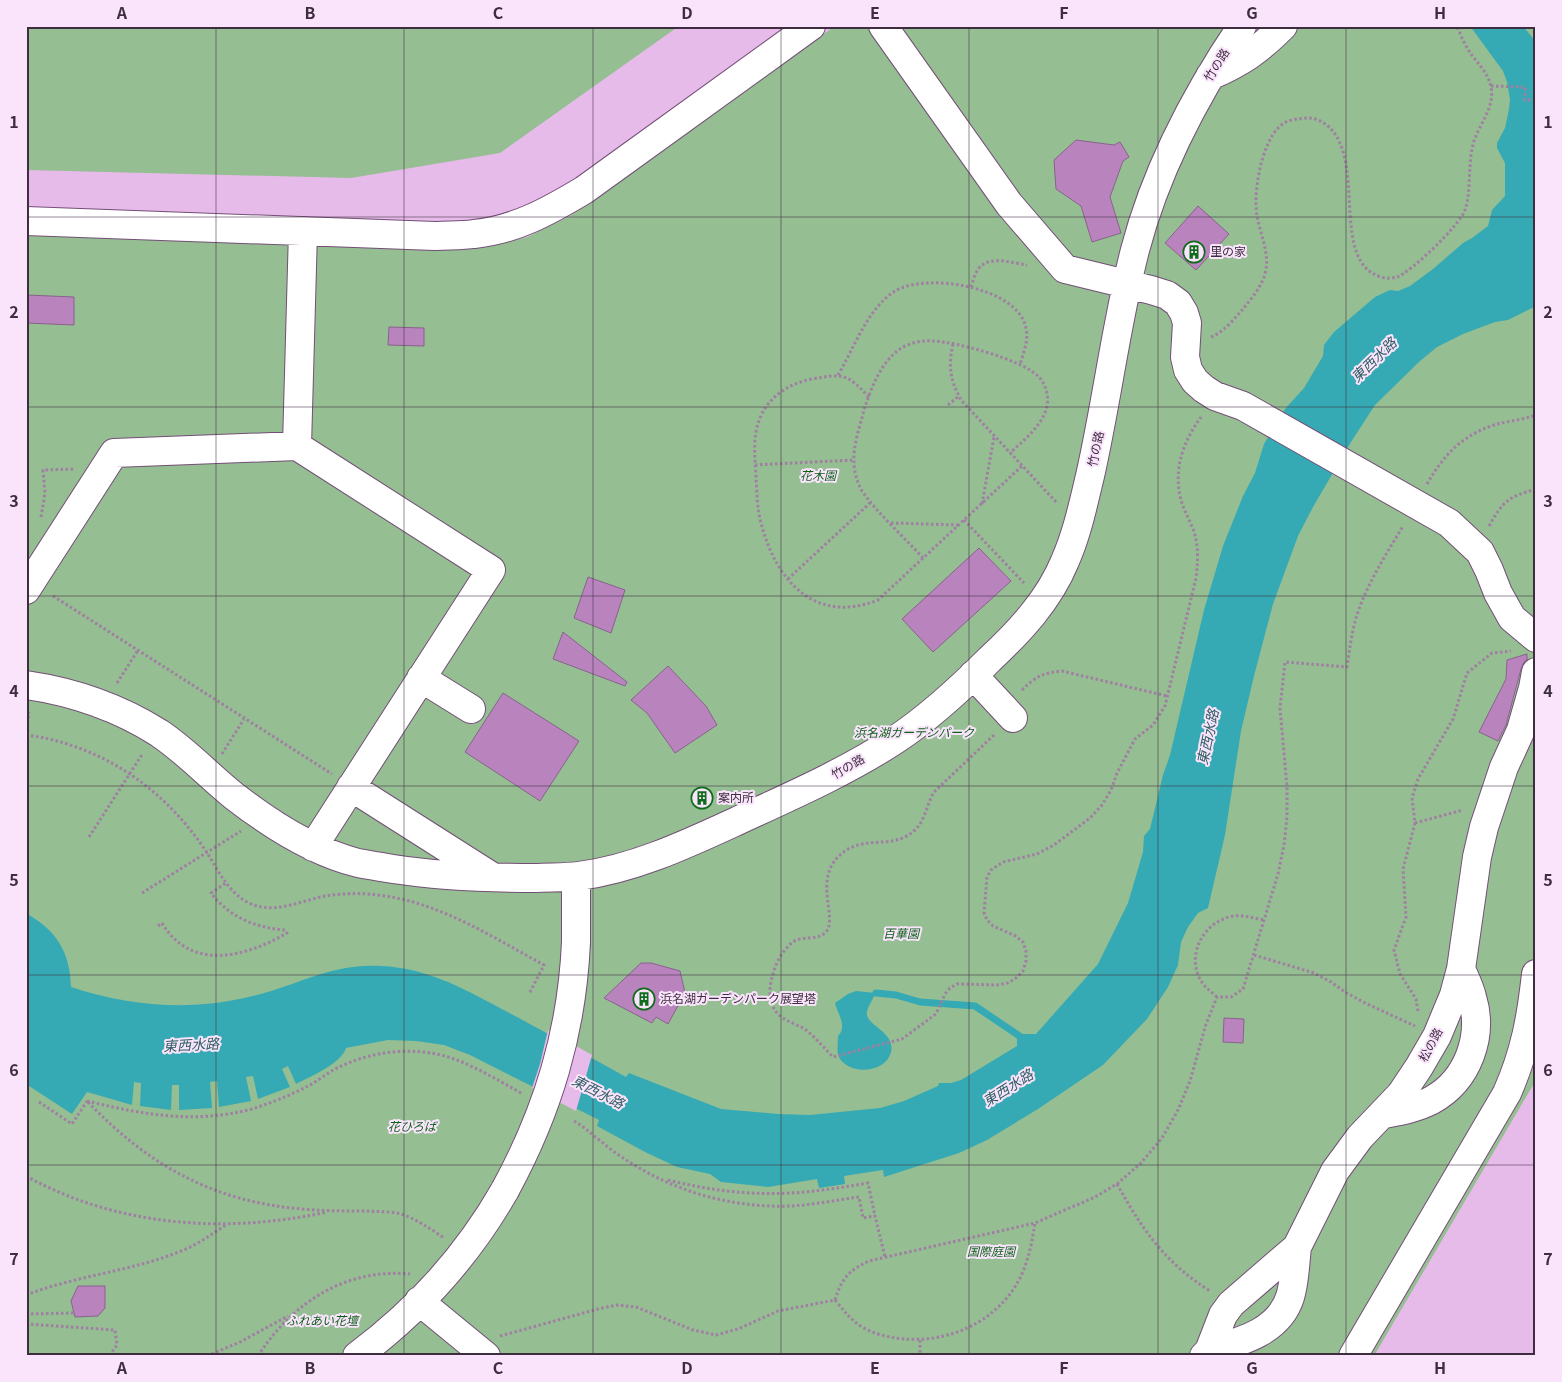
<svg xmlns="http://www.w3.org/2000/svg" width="1562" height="1382" font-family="Georgia,'Noto Sans JP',serif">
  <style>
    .green { fill: #95be93 }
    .water { fill: #36aab4 }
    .pier { fill: #e6bbe9 }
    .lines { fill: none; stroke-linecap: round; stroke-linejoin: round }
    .stream { stroke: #36aab4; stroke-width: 7 }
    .building { fill: #b984be; stroke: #89628c }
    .minor-casing { stroke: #744e77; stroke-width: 30 }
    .path { stroke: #a07fa2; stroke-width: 3; stroke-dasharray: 2.5 2.5; stroke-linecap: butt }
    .minor { stroke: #fff; stroke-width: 28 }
    .minor-bridge-casing { stroke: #744e77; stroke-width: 30; stroke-linecap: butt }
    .minor-bridge { stroke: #fff; stroke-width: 28 }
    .grid { fill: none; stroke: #3e2d3f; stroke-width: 1; stroke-opacity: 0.55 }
    .labels { text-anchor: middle; stroke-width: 4; stroke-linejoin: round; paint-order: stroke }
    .street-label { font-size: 12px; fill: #3e2d3f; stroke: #fae4fc }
    .poi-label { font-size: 12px; fill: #3e2d3f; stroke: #fae4fc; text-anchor: start }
    .park-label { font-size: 12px; font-style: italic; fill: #095f14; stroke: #fae4fc }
    .water-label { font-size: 14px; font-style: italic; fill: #2f5f63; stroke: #fae4fc }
    .neatline { fill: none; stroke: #3e2d3f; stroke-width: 2 }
    .grid-label { font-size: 16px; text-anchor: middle; font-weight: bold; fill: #3e2d3f }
  </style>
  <rect width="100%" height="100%" fill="#e6bbe9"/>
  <path class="green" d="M26 26H679L500 153 351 178 26 170Z
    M835 26H1536V1080L1374 1356H26V232L433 250 480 248 527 237 570 216Z"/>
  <path class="water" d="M1470 26H1523L1536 42V306L1508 320 1495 322 1463 334 1437 347 1420 361 1375 405 1351 442 1313 507 1298 536 1273 604 1254 676 1241 731 1225 835 1208 908 1198 913 1188 927 1181 942 1178 965 1168 987 1147 1019 1103 1065 1038 1109 987 1140 959 1153 884 1177 883 1170 844 1176 845 1184 819 1188 817 1179 768 1187 721 1182 710 1174 677 1167 645 1152 597 1126 599 1120 470 1055 444 1045 416 1041 388 1040 346 1048C342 1063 310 1077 296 1084L288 1066 282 1069 290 1087 258 1099 253 1076 246 1077 251 1101 219 1107 217 1081 210 1082 212 1108 179 1110V1085H172L171 1110 140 1106 141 1083 134 1082 132 1105 87 1092 72 1114 26 1084V913C57 931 70 952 71 987 137 1009 205 1012 271 991 309 979 339 963 381 966 432 968 473 994 517 1017 554 1037 590 1057 626 1077L629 1073 721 1109 778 1114 810 1115 880 1108 904 1101 938 1086 939 1083H951L961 1080 1017 1046V1034H1036L1098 964 1128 903 1143 852 1144 836 1150 829 1163 775 1170 755 1204 610 1223 546 1243 496 1255 473 1264 444 1285 409 1304 388 1323 356 1324 345 1334 332 1375 297 1390 290 1398 291 1410 286 1433 269 1463 243 1472 238 1488 226 1492 210 1505 196V163L1497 148V143L1505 128 1509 109 1510 99 1507 82 1503 71Z
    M856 991 876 993C873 998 869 1005 867 1011 864 1026 896 1031 891 1052 886 1074 846 1076 838 1055 837 1049 838 1042 838 1036 848 1026 837 1013 835 1003L848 994Z"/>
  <path class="pier" d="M548 1030 592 1055 576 1111 532 1088 540 1064Z"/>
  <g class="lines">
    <path class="stream" d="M876 993 896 995 920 1002 975 1006 1024 1039"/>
  </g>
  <path class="building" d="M1076 140 1114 145 1120 142 1129 157 1123 161 1110 197 1121 233 1092 242 1081 206 1056 189 1054 160Z
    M1198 206 1229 234 1196 270 1165 243Z
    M26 295 74 297V325L26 323Z
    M389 327 424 328V346L388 345Z
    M979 548 1011 581 933 652 902 619Z
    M588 577 625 590 611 633 574 618Z
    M563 632 627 682 625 686 553 659Z
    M1527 654V660L1524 662 1521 669 1506 725 1498 741 1479 732 1506 679 1507 660Z
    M668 666 706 706 717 725 675 753 647 713 631 700Z
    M503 693 579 741 540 801 465 752Z
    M641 963H651L680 971 685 993 668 1024 656 1017 652 1023 604 998Z
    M1224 1018 1244 1019 1243 1043 1223 1042Z
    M78 1286H105V1308L98 1316 75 1317 71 1301Z"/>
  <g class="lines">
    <g class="minor-casing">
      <path id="minor" d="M883 26 1009 204 1065 269 1151 290 1167 295 1178 303 1184 313 1187 323 1185 357 1188 370 1195 381 1204 389 1215 396 1243 406 1449 523 1480 552 1489 570 1498 593 1512 618 1536 638
        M1210 76C1242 62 1258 51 1283 26
        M26 221 435 236C448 235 461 236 474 234 515 230 549 211 584 190L811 26
        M297 446 303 231
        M26 590 114 453 297 446 491 570 313 847
        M973 675 1013 718
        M421 678 471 709
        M26 685C74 692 118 707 159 733 186 751 208 775 234 796 270 824 313 852 358 863 369 865 381 867 393 869 439 876 488 878 535 878 549 877 564 878 579 876 634 869 687 844 737 821 791 796 846 772 895 740 930 717 961 688 990 659 1020 631 1049 600 1065 561 1077 534 1083 505 1090 476 1107 401 1116 324 1135 250 1156 170 1196 94 1242 26
        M351 787 491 876
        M576 877V942
        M1384 1114C1400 1111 1417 1108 1432 1100 1468 1080 1484 1036 1472 997 1470 988 1465 978 1461 969
        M419 1301 486 1356
        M1209 1351C1240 1342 1279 1332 1290 1297 1295 1281 1295 1263 1297 1247
        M357 1356C416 1312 468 1255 505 1190
        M1204 1356 1209 1351 1223 1315 1231 1304 1297 1247 1335 1171 1360 1137 1401 1094 1419 1067 1437 1036 1454 995 1461 969 1477 857 1484 827 1504 767 1521 730 1533 688 1536 672
        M1353 1356 1507 1093C1525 1052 1531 1019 1536 974"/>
    </g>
    <path class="path" d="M1491 86 1525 87V100H1536
      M971 287C973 281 975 273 979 268 990 255 1012 263 1027 265
      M1211 337C1224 332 1234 319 1243 309 1252 298 1264 284 1266 269 1269 252 1260 233 1257 216 1253 193 1261 146 1278 128 1285 120 1296 119 1306 118 1314 117 1324 122 1330 128 1366 164 1330 262 1381 277 1386 279 1392 278 1397 277 1410 273 1461 224 1465 210 1472 188 1467 164 1474 141 1480 123 1495 107 1491 87 1488 72 1476 62 1469 51 1464 43 1460 34 1457 26
      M953 344C948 367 950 379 961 400L1057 503
      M838 375C854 348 868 308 895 291 927 272 1018 287 1026 328 1029 341 1023 353 1020 365
      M869 397C847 374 844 373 812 379 790 383 769 396 760 418 752 437 755 458 756 478 757 493 757 509 761 523 776 581 815 625 878 600L1022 466
      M948 405 959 396
      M755 465 853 460
      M1427 484C1444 455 1461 436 1494 425 1507 421 1522 420 1536 415
      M982 504 994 437
      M41 517 45 493 43 470 75 469
      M964 520 1024 583
      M891 523 958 525
      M1489 526C1503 501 1508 497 1536 489
      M923 558C905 538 877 513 862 491 857 482 854 471 854 462 853 445 860 426 864 410 871 388 881 362 900 349 909 343 922 340 933 341 957 342 1023 360 1039 377 1046 385 1049 396 1047 406 1043 425 1024 440 1010 453
      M788 579 871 502
      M53 596 332 774
      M117 683 138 650
      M1022 690C1036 676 1043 673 1062 671L1167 696
      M26 733 29 712
      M26 735C98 744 159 785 201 844 216 864 224 889 247 902 274 917 305 898 332 895 350 893 367 893 385 896 442 904 494 938 544 965L529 994
      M994 735 934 792C927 804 925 820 916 829 892 853 862 831 837 858 814 883 839 920 825 933 816 941 803 935 793 942 783 950 776 962 773 974 768 988 768 1009 783 1018 790 1023 799 1025 806 1030 816 1038 824 1048 833 1057L902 1039 936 1014 945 994 950 988 957 984 998 985 1008 983 1016 978 1023 971 1026 961V951L1023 942 1014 935 993 926 987 920 984 913 987 877 991 870 1003 862 1037 854 1054 845 1090 818 1102 805 1111 790 1117 773 1135 739 1153 725 1165 706 1196 578C1198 562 1199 545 1193 529 1189 519 1184 510 1181 500 1173 469 1183 442 1201 417
      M222 754 244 719
      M1415 823 1463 810
      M89 837 143 753
      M142 893 241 831
      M158 926 162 923C191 972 246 957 287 933L285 930C256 928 229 917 211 893L226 883
      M1254 955 1314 973 1331 982 1345 992 1365 1003 1415 1026
      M1217 997C1210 991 1203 986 1199 977 1187 951 1206 920 1234 916 1244 915 1254 918 1264 920
      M1418 1011 1416 999 1400 974 1394 950 1406 917 1403 869 1415 823 1412 798 1418 779 1453 719 1467 673 1492 653 1511 651
      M87 1101C144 1115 195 1124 252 1109 271 1103 291 1095 308 1086 318 1081 327 1073 337 1068 376 1049 422 1045 462 1062 483 1071 503 1083 523 1094
      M39 1102 72 1124 87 1101
      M88 1102C148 1165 214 1202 302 1209 324 1211 345 1211 367 1211 379 1212 393 1211 404 1215 419 1221 431 1229 444 1238
      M574 1121C585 1127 592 1135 602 1142 612 1151 624 1159 636 1166 682 1194 737 1208 790 1206 813 1205 836 1200 859 1197L863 1218 875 1216 885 1257
      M26 1176C118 1227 226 1234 327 1212
      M668 1180C715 1192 765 1197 814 1191 832 1189 850 1186 868 1183L875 1216
      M1117 1184C1142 1229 1165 1263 1210 1291
      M26 1295C78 1275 135 1271 186 1249 200 1243 213 1233 226 1225
      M835 1300C844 1311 851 1320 862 1327 872 1333 884 1336 895 1338 938 1344 982 1330 1010 1294 1026 1273 1031 1249 1035 1223
      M26 1314 74 1313
      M26 1324 115 1330 117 1345 109 1356
      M500 1336 598 1309 617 1305 636 1307 693 1330 716 1335 738 1329 778 1311 835 1300C842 1278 848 1271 869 1261L1035 1223 1095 1197 1117 1184 1141 1163 1162 1138 1178 1110 1190 1081 1206 1024 1217 997H1231L1243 989 1278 874 1284 845 1287 817V787L1280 708 1285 662 1347 667C1350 647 1352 628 1359 609 1370 579 1387 553 1403 526
      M920 1340V1356
      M207 1356 240 1342 288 1316
      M258 1356C292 1303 345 1268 410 1274"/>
    <use href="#minor" class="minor"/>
    <g class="minor-bridge-casing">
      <path id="minor-bridge" d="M505 1190C548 1111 572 1032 576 942"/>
    </g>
    <use href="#minor-bridge" class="minor-bridge"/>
  </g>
  <path class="grid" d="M216 26V1356M404 26V1356M593 26V1356M781 26V1356M969 26V1356M1158 26V1356M1346 26V1356M26 217H1536M26 407H1536M26 596H1536M26 786H1536M26 975H1536M26 1165H1536"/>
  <defs>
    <g id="building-ring" transform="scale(1.125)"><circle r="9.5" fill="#fae4fc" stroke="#0e6d1a" stroke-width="1.5"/><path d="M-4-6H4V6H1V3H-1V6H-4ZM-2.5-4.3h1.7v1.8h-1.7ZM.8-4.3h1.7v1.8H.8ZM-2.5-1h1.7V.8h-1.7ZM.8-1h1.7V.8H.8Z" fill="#0e6d1a"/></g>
  </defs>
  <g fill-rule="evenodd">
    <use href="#building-ring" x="1194" y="252"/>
    <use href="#building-ring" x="702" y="798"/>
    <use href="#building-ring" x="644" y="999"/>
  </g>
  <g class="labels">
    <g class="street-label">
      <text transform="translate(1217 65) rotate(-58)" y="4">竹の路</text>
      <text transform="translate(1096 449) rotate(-78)" y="4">竹の路</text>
      <text transform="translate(848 767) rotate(-30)" y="4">竹の路</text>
      <text transform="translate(1431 1045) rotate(-62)" y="4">松の路</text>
    </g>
    <g class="poi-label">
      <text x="1210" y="256">里の家</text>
      <text x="718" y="802">案内所</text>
      <text x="660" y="1003">浜名湖ガーデンパーク展望塔</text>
    </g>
    <g class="park-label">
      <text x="818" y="480">花木園</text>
      <text x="914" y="737">浜名湖ガーデンパーク</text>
      <text x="901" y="938">百華園</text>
      <text x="412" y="1131">花ひろば</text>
      <text x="991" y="1256">国際庭園</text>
      <text x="322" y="1325">ふれあい花壇</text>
    </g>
    <g class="water-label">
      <text transform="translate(1374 360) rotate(-44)" y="5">東西水路</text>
      <text transform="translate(1208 737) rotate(-78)" y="5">東西水路</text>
      <text transform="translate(191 1045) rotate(-3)" y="5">東西水路</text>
      <text transform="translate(1008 1088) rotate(-32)" y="5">東西水路</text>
      <text transform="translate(598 1092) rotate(27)" y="5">東西水路</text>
    </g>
  </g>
  <rect width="1562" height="1382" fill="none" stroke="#fae4fc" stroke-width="55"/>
  <rect x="28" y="28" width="1506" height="1326" class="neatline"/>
  <g class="grid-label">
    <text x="122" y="19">A</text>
    <text x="310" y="19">B</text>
    <text x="498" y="19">C</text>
    <text x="687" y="19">D</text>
    <text x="875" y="19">E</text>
    <text x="1064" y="19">F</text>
    <text x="1252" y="19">G</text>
    <text x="1440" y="19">H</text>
    <text x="14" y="128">1</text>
    <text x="1548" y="128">1</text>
    <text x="14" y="318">2</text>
    <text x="1548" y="318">2</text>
    <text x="14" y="507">3</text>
    <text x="1548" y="507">3</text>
    <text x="14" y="697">4</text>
    <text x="1548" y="697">4</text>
    <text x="14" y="886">5</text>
    <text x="1548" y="886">5</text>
    <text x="14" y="1076">6</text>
    <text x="1548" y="1076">6</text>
    <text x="14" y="1265">7</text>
    <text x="1548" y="1265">7</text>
    <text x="122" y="1374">A</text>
    <text x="310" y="1374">B</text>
    <text x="498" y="1374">C</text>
    <text x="687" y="1374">D</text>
    <text x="875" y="1374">E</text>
    <text x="1064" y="1374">F</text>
    <text x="1252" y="1374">G</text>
    <text x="1440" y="1374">H</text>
  </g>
</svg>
